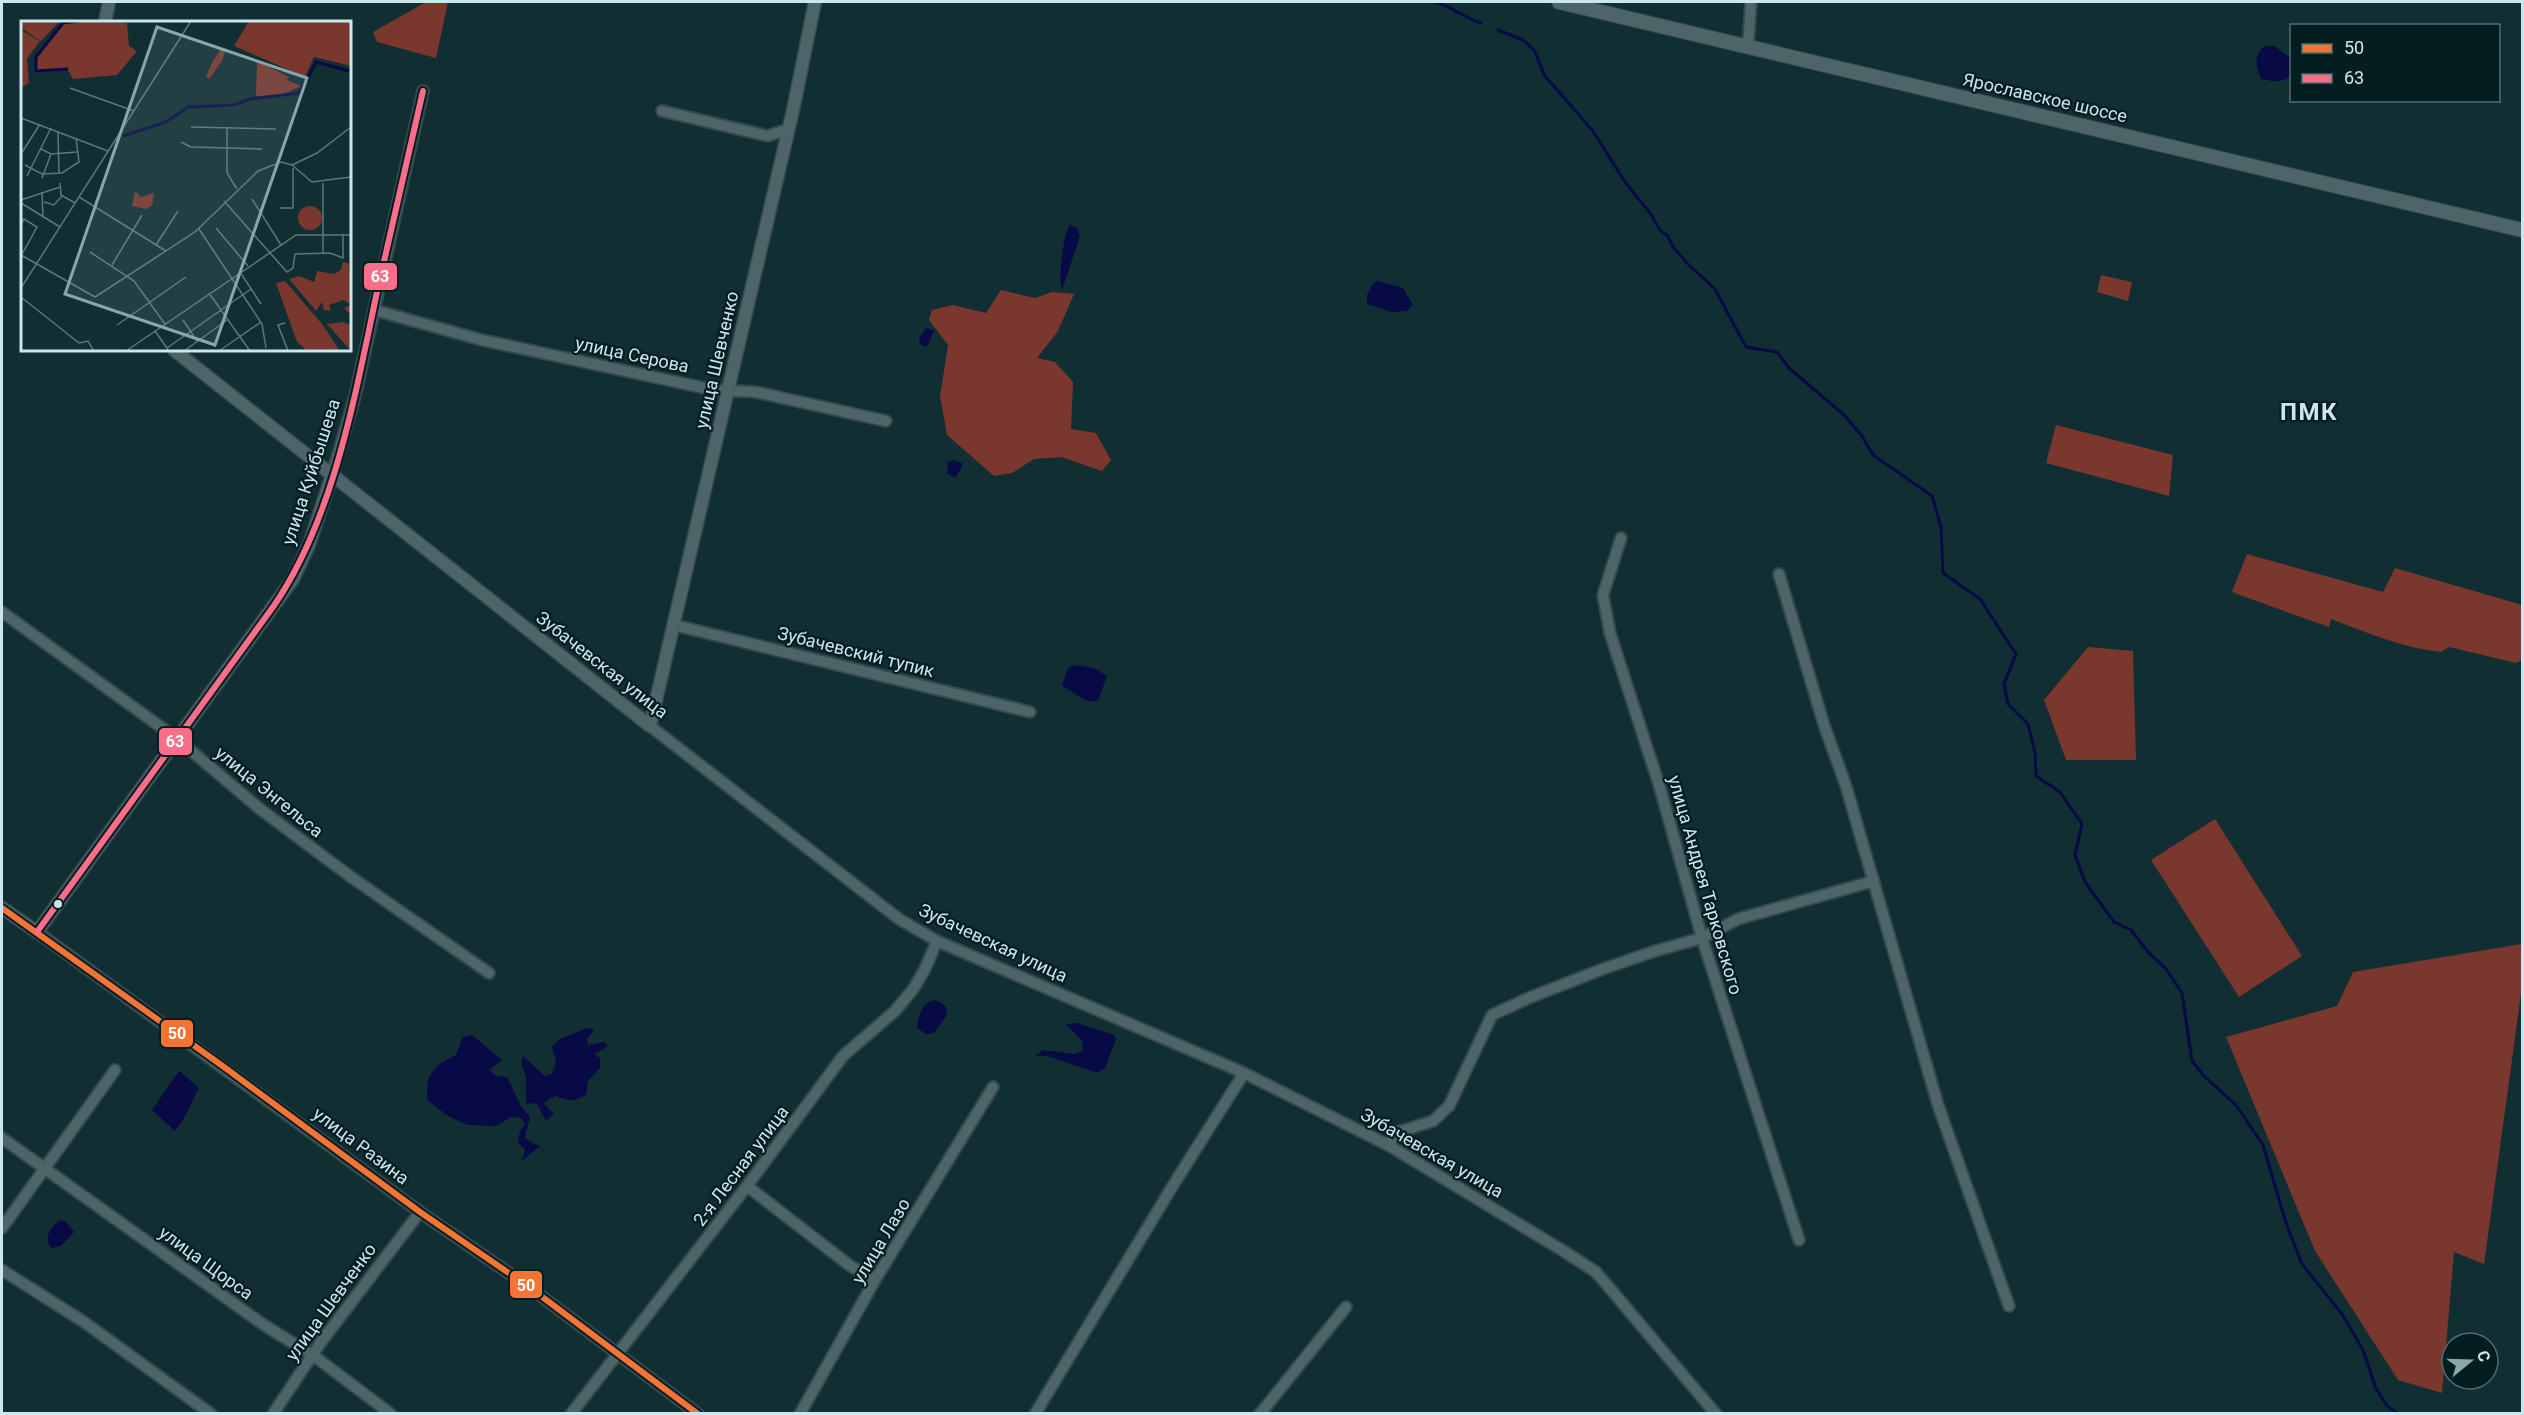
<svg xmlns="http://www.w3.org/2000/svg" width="2524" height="1415" font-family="Roboto,sans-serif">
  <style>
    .green { fill: #79372e }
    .water { fill: #080a45 }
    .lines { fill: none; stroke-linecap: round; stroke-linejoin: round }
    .stream { stroke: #080a45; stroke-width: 3 }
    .minor-casing { stroke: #33494c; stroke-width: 14 }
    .tertiary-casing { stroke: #33494c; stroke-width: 15 }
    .secondary-casing { stroke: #33494c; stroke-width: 16 }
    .minor { stroke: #4d6468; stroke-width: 10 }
    .tertiary { stroke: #4d6468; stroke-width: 12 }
    .secondary { stroke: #4d6569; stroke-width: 14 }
    .bus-1-casing { stroke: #041d21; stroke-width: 10 }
    .bus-2-casing { stroke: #041d21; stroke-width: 10 }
    .bus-1 { stroke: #f57335; stroke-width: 6 }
    .bus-2 { stroke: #fb6d88; stroke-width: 6 }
    .bus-dot { fill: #c9e7ec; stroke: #041d21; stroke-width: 2 }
    .labels { text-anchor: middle; stroke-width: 4.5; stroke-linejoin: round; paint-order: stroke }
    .street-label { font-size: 18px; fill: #c9e7ec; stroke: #041d21 }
    .district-label { font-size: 24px; font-weight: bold; letter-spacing: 1.5px; fill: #c9e7ec; stroke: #041d21 }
    .inset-river { fill: none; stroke: #080a45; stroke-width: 3 }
    .inset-road { fill: none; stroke: #5b787c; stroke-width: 1.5 }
    .view { fill: #89a6ab; fill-opacity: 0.15; stroke: #89a6ab; stroke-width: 3 }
    .inset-edge { fill: none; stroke: #c9e7ec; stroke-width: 3 }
    .line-badge { stroke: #041d21; stroke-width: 2 }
    .badge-label { font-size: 16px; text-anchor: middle; font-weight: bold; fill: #fff }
  </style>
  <rect width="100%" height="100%" fill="#112e32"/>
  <path class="green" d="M426 2H448L436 58 377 42 373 32Z
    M2101 275 2132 282 2128 301 2097 292Z
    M1001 290 1035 298 1052 292 1074 294 1058 331 1037 358 1055 362 1073 382 1071 429 1096 433 1111 460 1102 471 1061 457 1034 459 1012 473 994 476 947 435 940 396 948 345 929 320 932 310 953 305 986 313Z
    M2056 425 2173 455 2169 496 2046 463Z
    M2247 554 2383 592 2395 568 2522 605V660L2516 663 2449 647 2441 652C2404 648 2367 633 2331 619L2329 627 2245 597 2232 592Z
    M2088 647 2133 651 2136 760H2066L2044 700Z
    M2215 819 2302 956 2239 997 2151 860Z
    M2522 944V987L2484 1264 2454 1252 2442 1393 2398 1380 2315 1251 2226 1037 2337 1006 2353 972Z"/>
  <path class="water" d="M2265 46H2274L2291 58V75C2282 84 2273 81 2261 79 2256 66 2253 54 2265 46Z
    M1070 225 1077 228 1080 236 1062 290C1058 281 1063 234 1070 225Z
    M1378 281 1403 288 1413 305 1407 311 1391 312 1367 304V295L1373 283Z
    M926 328 934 330 928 345 925 347 920 344 919 338Z
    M953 460 962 463V467L955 478 947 473 948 462Z
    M1075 665 1094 668 1107 676 1098 701C1082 704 1075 691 1062 686L1068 668Z
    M935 1000 942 1003 947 1009 946 1016 934 1033 926 1034 917 1028C918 1016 922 1002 935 1000Z
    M1077 1023 1114 1035 1116 1039 1105 1068 1097 1073 1047 1056H1035L1043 1050 1075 1054 1083 1051 1082 1041 1066 1024Z
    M587 1028 594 1030 587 1039 588 1045 604 1042 608 1046 594 1054 600 1058V1068L588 1081 586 1095C574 1102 568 1101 556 1096L550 1098 544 1104 554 1114 546 1120 537 1104 526 1103V1077L521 1062 523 1056 545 1076 552 1074 556 1062 552 1046 560 1039Z
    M472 1035 502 1060 489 1070 497 1076 507 1077 521 1106 530 1117 525 1137 530 1142 540 1146 522 1161 525 1150 518 1142 520 1131 525 1125 522 1118 511 1117 496 1126 467 1125 448 1116 428 1101C424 1076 433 1065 456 1055L463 1037Z
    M179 1071 199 1088C190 1103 187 1117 175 1131L152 1110Z
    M60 1220 66 1222 74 1232 61 1246 51 1248C43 1237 51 1227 60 1220Z"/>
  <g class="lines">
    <path class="stream" d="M1435 2C1452 6 1464 18 1481 23
      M1498 30 1523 40 1534 50 1545 76 1593 131 1625 182 1650 213 1660 230 1668 236 1673 247 1688 264 1715 289 1746 347 1777 352 1789 368 1844 415 1862 436 1873 455 1932 496 1941 527 1943 573 1980 599 2016 654 2004 684 2008 704 2028 724 2035 753 2036 776 2060 792 2082 824 2075 855 2085 882 2114 922 2131 930 2149 953 2166 969 2182 993 2192 1061 2204 1076 2236 1105 2263 1145 2286 1223 2302 1264 2342 1314 2363 1350 2376 1389 2388 1407 2399 1414"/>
    <g class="minor-casing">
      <path id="minor" d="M1748 46 1751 2
        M662 111 768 136 788 129
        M374 310 482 340 714 390 756 392 886 421
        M332 475 355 396 423 91
        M1621 538 1603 595 1610 633 1660 788 1702 938 1799 1240
        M1779 574 1824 725 1846 786 1938 1105 2009 1306
        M2 612 176 738 260 809 351 877 489 973
        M674 625 1030 712
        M650 726 899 919 937 941 1244 1073 1388 1145 1565 1252 1596 1272 1716 1414
        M37 932 420 1212 529 1287 698 1414
        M2 1138 264 1325 314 1356 391 1414
        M1388 1145 1398 1132 1433 1121 1449 1106 1492 1015 1531 997 1603 969 1655 951 1702 938 1738 919 1874 881
        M747 1186 849 1265 875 1280
        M2 1228 115 1070
        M2 1270 84 1322 211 1414
        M273 1414 321 1342 420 1212
        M571 1414 747 1186 843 1056 895 1011 914 988 925 969 937 941
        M800 1414 875 1280 993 1087
        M1035 1414 1172 1187 1244 1073
        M1260 1414 1346 1307"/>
    </g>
    <g class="tertiary-casing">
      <path id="tertiary" d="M105 22 109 2
        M174 350 650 726 793 110 815 2
        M2 908 37 932 293 579 309 545 332 475"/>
    </g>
    <g class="secondary-casing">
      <path id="secondary" d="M1559 2 2522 230"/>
    </g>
    <use href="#minor" class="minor"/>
    <use href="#tertiary" class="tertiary"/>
    <use href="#secondary" class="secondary"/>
    <g class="bus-1-casing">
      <path id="bus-1" d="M2 908 224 1067 420 1212 529 1287 698 1414"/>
    </g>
    <g class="bus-2-casing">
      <path id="bus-2" d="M37 932 273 607C334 519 355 395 377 292 392 225 408 158 423 91"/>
    </g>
    <use href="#bus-1" class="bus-1"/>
    <use href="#bus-2" class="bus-2"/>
  </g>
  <circle class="bus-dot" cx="58" cy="904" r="5"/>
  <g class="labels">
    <g class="street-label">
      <text transform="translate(2045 98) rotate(13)" y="6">Ярославское шоссе</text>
      <text transform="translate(632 355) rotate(12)" y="6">улица Серова</text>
      <text transform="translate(717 360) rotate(-77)" y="6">улица Шевченко</text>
      <text transform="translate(311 472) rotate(-72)" y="6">улица Куйбышева</text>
      <text transform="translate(856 652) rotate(14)" y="6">Зубачевский тупик</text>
      <text transform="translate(602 665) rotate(38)" y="6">Зубачевская улица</text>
      <text transform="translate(269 792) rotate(39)" y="6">улица Энгельса</text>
      <text transform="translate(1705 885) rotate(74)" y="6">улица Андрея Тарковского</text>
      <text transform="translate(993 943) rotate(25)" y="6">Зубачевская улица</text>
      <text transform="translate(361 1146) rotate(37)" y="6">улица Разина</text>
      <text transform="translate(1432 1153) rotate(30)" y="6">Зубачевская улица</text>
      <text transform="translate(741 1166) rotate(-53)" y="6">2-я Лесная улица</text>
      <text transform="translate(881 1241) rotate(-59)" y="6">улица Лазо</text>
      <text transform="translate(206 1263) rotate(36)" y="6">улица Щорса</text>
      <text transform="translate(331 1302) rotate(-54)" y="6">улица Шевченко</text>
    </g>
    <g class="district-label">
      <text x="2309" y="420">ПМК</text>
    </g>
  </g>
  <g transform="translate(21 21)">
    <rect width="330" height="330" fill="#112e32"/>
    <path d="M0 0H39L20 20 0 7ZM63 0 106 2 108 25 116 30 96 54 52 58 46 47 15 50V36L42 3ZM228 0H330V45L293 36 284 56 213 25ZM0 9 19 20 6 38 8 62 1 66ZM205 27 201 40 188 58 185 55 192 40 200 28ZM236 40 268 56 266 59 280 65 261 74 235 75ZM114 170 120 176 133 172 131 185 125 188 111 185ZM277 197a12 12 0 1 1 24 0a12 12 0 1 1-24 0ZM322 241 329 243 327 250H330V294L323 287 330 284 323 279 308 284 310 290 303 289 301 281 295 290 268 258 278 255 293 261 296 250 313 253 320 249ZM264 260 301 303 319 330H286L276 321 255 262ZM322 301 330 304V330L306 303Z" fill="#79372e"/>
    <path class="inset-river" d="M47 48 15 50V36L42 2 58 0M285 61 295 41 328 50M102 115 145 101 167 86 213 84 229 78 278 72 284 62"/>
    <path class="inset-road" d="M49 67 113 90M0 97 87 130M170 106 255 108M206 107V152L216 168M37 110 38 153M160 121 170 126 241 128M20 128 30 133 56 131M0 133 19 103M4 144 21 153 41 152 58 141 55 117M271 144 296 132 330 106M271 144 291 161 330 156M6 155 30 107M21 157 30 133M39 162 40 174 54 182M302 162V232M21 171 22 197M58 176 145 230M231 178 260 224M0 179 39 166M203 180 266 251 272 247 274 233 309 232 322 237V213M23 181 33 184 41 175M0 182 39 206M259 187H272V147M0 203 3 198 16 206 0 235M195 207 227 245M178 208 241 303 245 327M135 224 157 190M69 231 113 260 144 303M0 234 74 276 174 211 237 150 260 141 271 144M91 244 121 194M219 251 240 283M0 267 170 0M188 272 229 330M0 276 58 322 67 320 73 330M162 299 176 320M264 302 257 304 267 330M96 304 165 256M134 310 148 330M146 327 230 268M105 330 275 214H330M163 330 206 299M198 330 240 301"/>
    <path class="view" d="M136 6 286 57 194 324 44 273Z"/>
    <rect width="330" height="330" class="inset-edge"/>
  </g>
  <g class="line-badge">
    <rect x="363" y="262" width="35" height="29" rx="6" fill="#fb6d88"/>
    <rect x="158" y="727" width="35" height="29" rx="6" fill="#fb6d88"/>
    <rect x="160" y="1019" width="34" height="29" rx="6" fill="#f57335"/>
    <rect x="509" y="1270" width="34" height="29" rx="6" fill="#f57335"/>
  </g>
  <g class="badge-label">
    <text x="380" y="282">63</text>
    <text x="175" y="747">63</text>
    <text x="177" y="1039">50</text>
    <text x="526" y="1291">50</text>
  </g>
  <rect width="2524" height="1415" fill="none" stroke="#c9e7ec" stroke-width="6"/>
  <rect x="2290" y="24" width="210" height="78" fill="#041d21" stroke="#536e72" stroke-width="1.5"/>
  <rect x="2302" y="44" width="30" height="9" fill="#f57335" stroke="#536e72" stroke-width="1.5"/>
  <text x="2344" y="54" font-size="18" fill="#c9e7ec">50</text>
  <rect x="2302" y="74" width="30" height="9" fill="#fb6d88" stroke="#536e72" stroke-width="1.5"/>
  <text x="2344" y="84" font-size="18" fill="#c9e7ec">63</text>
  <g transform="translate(2470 1361) rotate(71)"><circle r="28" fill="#041d21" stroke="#536e72" stroke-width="1.5"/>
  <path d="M0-4.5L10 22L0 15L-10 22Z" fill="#89a6ab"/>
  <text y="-9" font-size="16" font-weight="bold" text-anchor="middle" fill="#c9e7ec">С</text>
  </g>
</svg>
